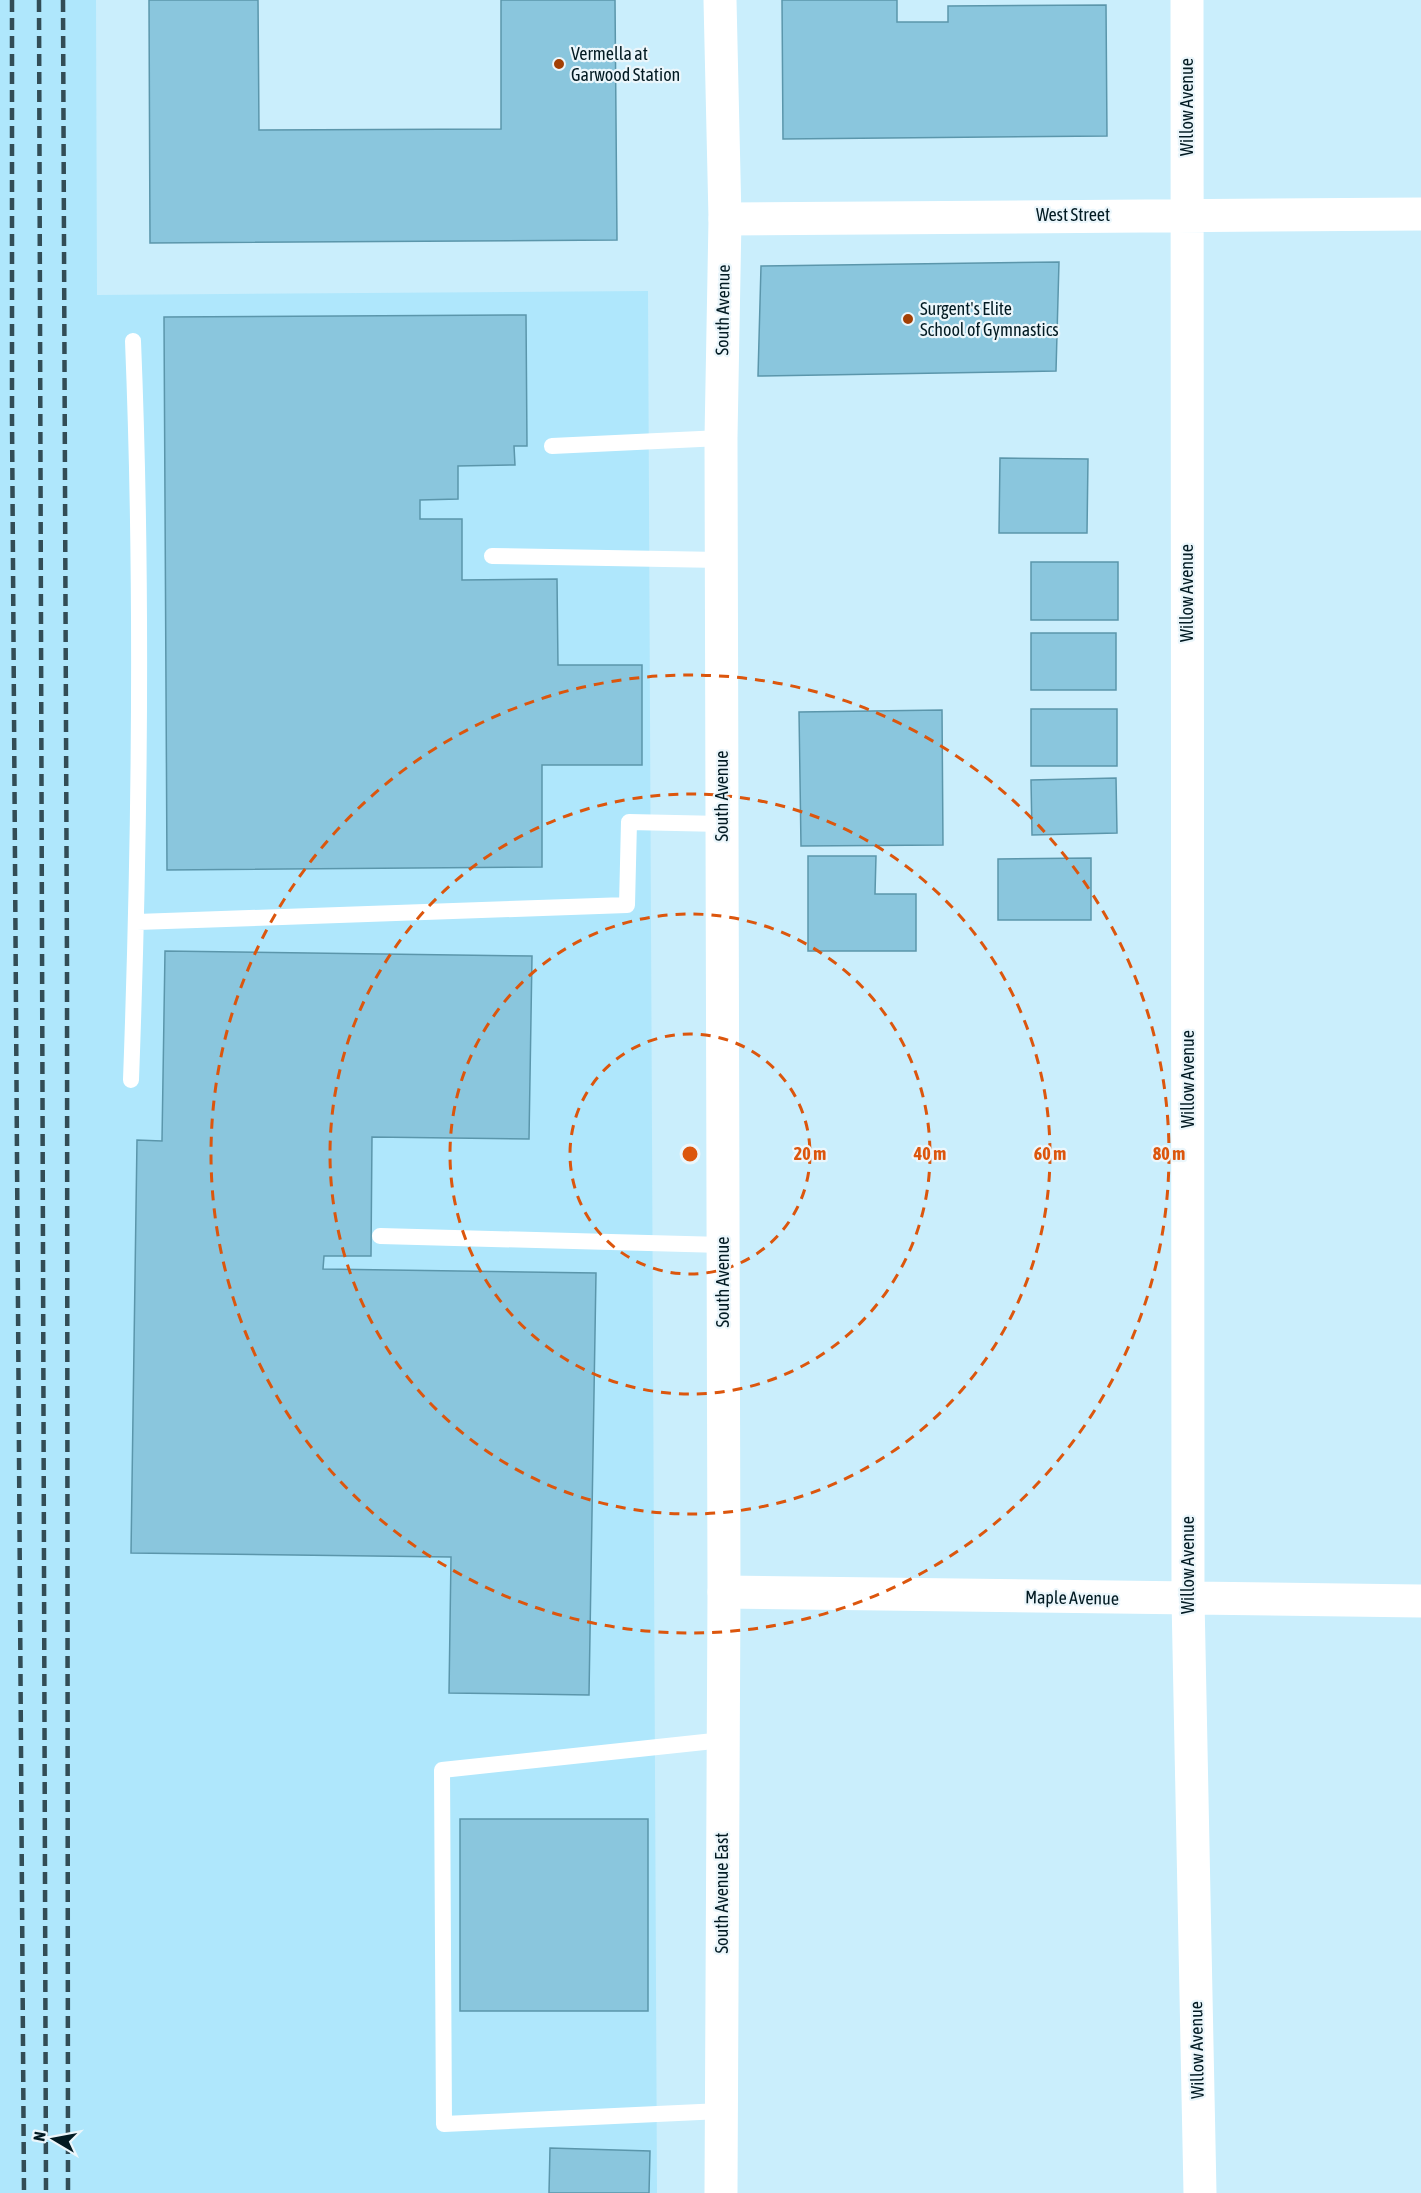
<svg xmlns="http://www.w3.org/2000/svg" width="1421" height="2193" font-family="'Asap Condensed',sans-serif">
<style>
.built{fill:#afe7fc}
.building{fill:#8ac6dd;stroke:#5b96ab;stroke-width:1.5}
.lines{fill:none;stroke-linecap:round;stroke-linejoin:round}
.lane{stroke:#fff;stroke-width:16}
.street{stroke:#fff;stroke-width:33}
.secondary{stroke:#fff;stroke-width:33}
.rail{stroke:#324d56;stroke-width:4.5;stroke-dasharray:12 6;stroke-linecap:butt}
.ring{fill:none;stroke:#dc560d;stroke-width:3;stroke-dasharray:10 8}
.poi-dot{fill:#a34005;stroke:#ebf6fb;stroke-width:2}
.labels{text-anchor:middle;stroke-width:4.5;stroke-linejoin:round;paint-order:stroke}
.poi-label{font-size:18px;fill:#021a22;stroke:#ebf6fb;text-anchor:start}
.street-label{font-size:18px;fill:#021a22;stroke:#ebf6fb}
.centre{fill:#dc560d;stroke:#ebf6fb;stroke-width:3}
.ring-label{font-size:18px;text-anchor:middle;font-weight:bold;fill:#dc560d;stroke:#ebf6fb;stroke-width:4.5;stroke-linejoin:round;paint-order:stroke}
</style>
<rect width="100%" height="100%" fill="#caeefc"/>
<!-- built -->
<path class="built" d="M0,0H96L97,295L648,291L657,2193H0Z"/>
<!-- building -->
<path class="building" d="M149,0H258L259,130L501,129V0H615L617,240L150,243Z
M782,0H897V22H948V6L1106,5L1107,136L783,139Z
M1059,262L1056,371L758,376L761,266Z
M526,315L527,446H514L515,465L458,466V499L420,500V519H462V580L557,579L558,665H642V765H542V867L167,870L164,317Z
M1000,458L1088,459L1087,533H999Z
M1031,562H1118V620H1031Z
M1031,633H1116V690H1031Z
M1031,709H1117V766H1031Z
M942,710L943,845L801,846L799,712Z
M1116,778L1117,833L1032,835L1031,780Z
M808,856H876L875,894H916V951H808Z
M1091,858V920H998V859Z
M165,951L532,956L529,1139L372,1137L371,1256H324L323,1269L596,1273L589,1695L449,1693L451,1557L131,1553L137,1140L162,1141Z
M460,1819H648V2011H460Z
M550,2148L650,2151L649,2193H549Z"/>
<g class="lines">
<!-- lane -->
<path class="lane" d="M552,446L721,438
M492,556L721,560
M137,922L627,905L629,822L722,824
M131,1080C140,833 143,587 133,341
M380,1236L723,1245
M721,2111L444,2124L442,1770L723,1740"/>
<!-- street -->
<path class="street" d="M1187,0L1188,1599L1200,2193
M725,219L1421,214
M724,1592L1421,1601"/>
<!-- secondary -->
<path class="secondary" d="M720,0L725,219L721,438L724,1592L721,2193"/>
<!-- rail -->
<path class="rail" d="M12,0V417L24,2193
M39,0L46,2193
M63,0L67,967L68,2193"/>
</g>
<!-- distance rings -->
<g class="ring">
<circle cx="690" cy="1154" r="120"/>
<circle cx="690" cy="1154" r="240"/>
<circle cx="690" cy="1154" r="360"/>
<circle cx="690" cy="1154" r="479"/>
</g>
<!-- markers -->
<g class="poi-dot">
<circle cx="559" cy="64" r="6"/>
<circle cx="908" cy="319" r="6"/>
</g>
<g class="labels">
<!-- poi labels -->
<g class="poi-label">
<text x="571" y="60">Vermella at<tspan x="571" dy="21">Garwood Station</tspan></text>
<text x="920" y="315">Surgent's Elite<tspan x="920" dy="21">School of Gymnastics</tspan></text>
</g>
<!-- street labels -->
<g class="street-label">
<text transform="translate(1187 107) rotate(-90)" y="6">Willow Avenue</text>
<text x="1073" y="221">West Street</text>
<text transform="translate(723 310) rotate(-89)" y="6">South Avenue</text>
<text transform="translate(1187 593) rotate(-90)" y="6">Willow Avenue</text>
<text transform="translate(722 796) rotate(-90)" y="6">South Avenue</text>
<text transform="translate(1188 1079) rotate(-90)" y="6">Willow Avenue</text>
<text transform="translate(723 1282) rotate(-90)" y="6">South Avenue</text>
<text transform="translate(1188 1565) rotate(-90)" y="6">Willow Avenue</text>
<text transform="translate(1072 1598) rotate(1)" y="6">Maple Avenue</text>
<text transform="translate(722 1893) rotate(-90)" y="6">South Avenue East</text>
<text transform="translate(1197 2050) rotate(-91)" y="6">Willow Avenue</text>
</g>
</g>
<circle cx="690" cy="1154" r="9" class="centre"/>
<g class="ring-label">
<text x="810" y="1160">20 m</text>
<text x="930" y="1160">40 m</text>
<text x="1050" y="1160">60 m</text>
<text x="1169" y="1160">80 m</text>
</g>
<!-- north arrow -->
<g transform="translate(54 2139) rotate(280)" stroke="#ebf6fb" stroke-width="4.5" paint-order="stroke">
<path d="M0-4.5L10 22L0 15L-10 22Z" fill="#021a22"/>
<text y="-9" font-size="16" font-weight="bold" text-anchor="middle" fill="#021a22">N</text>
</g>
</svg>
